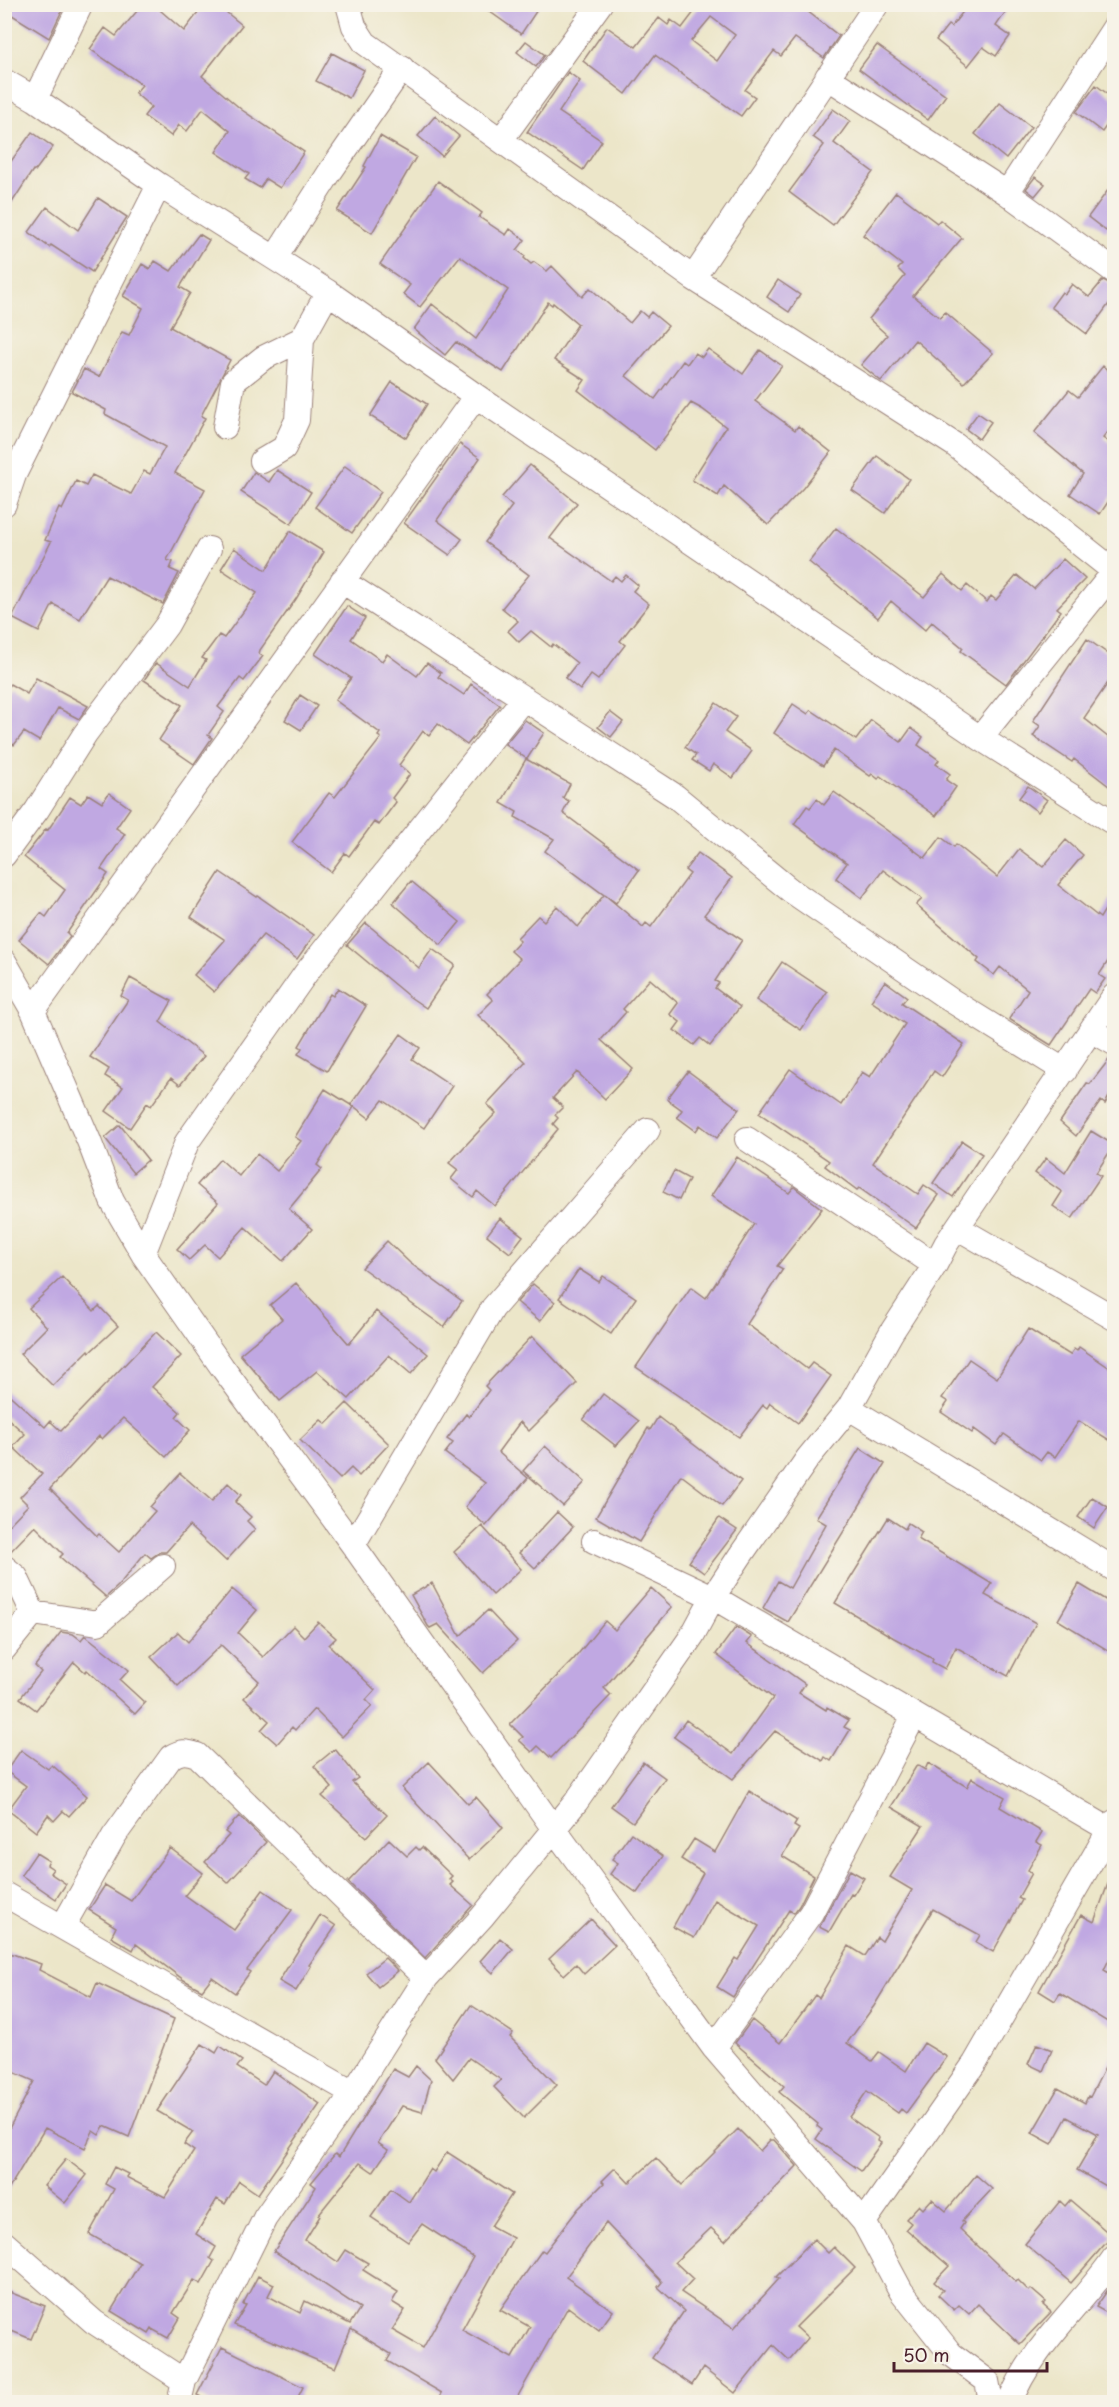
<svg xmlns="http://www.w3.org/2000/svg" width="1119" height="2407" font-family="'Playpen Sans',sans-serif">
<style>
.building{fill:#c0a8e2;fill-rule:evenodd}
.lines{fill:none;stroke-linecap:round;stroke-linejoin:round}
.minor-casing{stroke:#9b827a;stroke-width:26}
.minor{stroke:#fff;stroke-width:24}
</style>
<rect width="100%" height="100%" fill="#f7f3e8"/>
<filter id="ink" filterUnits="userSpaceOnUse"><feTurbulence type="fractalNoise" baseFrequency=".0167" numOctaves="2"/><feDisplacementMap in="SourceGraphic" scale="12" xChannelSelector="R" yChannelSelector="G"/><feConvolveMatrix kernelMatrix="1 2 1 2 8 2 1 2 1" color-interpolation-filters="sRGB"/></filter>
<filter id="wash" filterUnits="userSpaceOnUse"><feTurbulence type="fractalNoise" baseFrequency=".008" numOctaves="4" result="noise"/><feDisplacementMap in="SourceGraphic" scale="24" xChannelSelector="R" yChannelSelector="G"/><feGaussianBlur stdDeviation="1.35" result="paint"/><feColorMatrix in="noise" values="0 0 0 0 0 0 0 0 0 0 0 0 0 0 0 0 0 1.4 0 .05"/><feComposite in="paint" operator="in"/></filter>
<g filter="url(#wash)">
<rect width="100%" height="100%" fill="#ece6c9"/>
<g id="blocks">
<!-- building -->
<path class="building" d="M4,4H65L49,38L4,10Z
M143,4H153L184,31L205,4H216L242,25L202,76L242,110L304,152L280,188L266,179L260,188L245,179L249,174L216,152L230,131L203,109L187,131L179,125L171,136L144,116L151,107L135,93L142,85L90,49L105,28L116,36Z
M479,4H541L521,34Z
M694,4H798L839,36L824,58L795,38L781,56L774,51L745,90L755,97L741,116L655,55L626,94L583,61L607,27L636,47L659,18L668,25L671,20L682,28L698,7ZM711,17L735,35L717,61L691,41Z
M969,4H1011L996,26L1010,36L996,56L983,47L968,66L936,40L948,25L951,27Z
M526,41L545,55L536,67L517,52Z
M877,45L946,95L928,120L859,69Z
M332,53L364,70L349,98L316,81Z
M568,72L580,81L559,112L602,141L583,170L527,132Z
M1096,85L1114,99V115L1102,132L1076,112Z
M1000,103L1031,127L1006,159L975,134Z
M833,109L850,121L834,143L873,172L833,225L789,192L824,145L813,137Z
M435,116L459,136L442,156L418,136Z
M32,132L53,147L35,171L33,170L4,215V171Z
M380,136L416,157L372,233L337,211L366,167L364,166Z
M1035,177L1045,184L1035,196L1026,189Z
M438,181L482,213L479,217L506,235L510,229L525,240L517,250L525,256L524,258L531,264L534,262L547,271L552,266L582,297L590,288L630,323L640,311L647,317L651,312L668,326L626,376L655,399L683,361L687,364L695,353L702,357L708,349L743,374L760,350L782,366L755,401L795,430L798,426L831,452L803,488L768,525L724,486L718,496L692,480L726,427L702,409L691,403L655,450L578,390L585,380L554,360L578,324L553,303L552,305L548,302L503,372L456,342L445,355L414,329L432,304L476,339L508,290L460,256L420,307L403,294L410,285L380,264Z
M1114,182V220L1106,231L1088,217Z
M896,192L937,223L940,220L962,238L913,296L940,318L945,312L993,353L964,383L915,340L881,381L861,365L887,335L869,319L905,276L898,269L902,265L863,235Z
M98,198L127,217L92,272L51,245L49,247L29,232L47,207L78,230Z
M199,234L209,240L180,287L190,293L170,327L230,360L201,416L205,418L175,473L205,489L167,560L173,562L170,569L179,573L163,604L107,576L80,619L53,604L39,632L12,618L51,542L45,540L59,508L62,510L76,481L86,486L92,475L131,494L144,471L150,474L165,447L105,414L106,410L72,392L84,369L99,377L122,332L129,335L143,308L123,296L142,264L150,269L155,261L171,271Z
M778,280L800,295L789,312L767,297Z
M1103,280L1114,285V297L1087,334L1051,307L1062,292L1065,294L1072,284L1089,297Z
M1103,366L1114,376V425L1103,438L1114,446V493L1100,514L1070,494L1083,474L1034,433L1069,390L1078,397Z
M392,382L427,404L406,438L370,416Z
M978,413L991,422L979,439L966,429Z
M460,444L480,458L437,520L462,539L450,555L404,523Z
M877,456L909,479L885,513L852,490Z
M530,465L577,503L550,538L611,581L615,576L621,581L626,575L638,585L633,591L649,604L620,641L625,645L598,680L591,675L580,690L565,678L577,663L553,644L551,647L531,631L519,642L508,631L518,621L502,608L529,575L485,542L512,506L502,497Z
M345,466L381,492L352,533L315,507Z
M277,470L311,492L291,524L241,492L254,472L269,482Z
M836,528L924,597L943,574L962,591L967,585L987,602L991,596L996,600L1017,575L1034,589L1063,559L1085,579L1057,608L1061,611L1006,684L961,651L963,648L932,622L925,630L891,601L878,618L809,562Z
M290,531L324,552L296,599L260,650L259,654L263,656L244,681L240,678L218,707L224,712L208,735L212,738L194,764L159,740L182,705L144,680L156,663L190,686L206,660L202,658L219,635L224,638L257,593L221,569L234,548L266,570Z
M347,606L365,618L351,639L382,661L387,654L417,676L427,663L441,673L438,677L464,695L471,684L500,705L467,745L438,724L429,736L423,731L399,765L410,774L392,798L396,802L379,825L374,822L349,856L345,853L331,872L292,842L329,793L335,797L381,738L378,736L380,733L335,700L351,678L315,654Z
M1087,639L1114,658V674L1084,718L1114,742V790L1074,759L1072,762L1033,736L1040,726L1033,721Z
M36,678L88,706L79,719L58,708L39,741L24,732L14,745L4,738V694L10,684L27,694Z
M300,695L317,706L301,730L285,720Z
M716,703L736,717L725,732L752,751L733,778L713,764L709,771L692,760L696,755L685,747Z
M793,704L808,714L811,710L856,740L871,720L901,742L911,728L923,737L918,745L939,760L936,764L950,774L946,780L956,787L936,816L880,776L878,779L872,774L870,776L834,750L823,766L774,733Z
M610,712L623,722L611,737L598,727Z
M525,720L544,733L527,759L505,744Z
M526,759L570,784L563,798L569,801L563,813L639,870L616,903L605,895L643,927L646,923L651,927L690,874L685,870L698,853L732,878L704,915L742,940L715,981L719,983L715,988L740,1007L710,1046L700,1038L694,1045L674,1030L680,1022L670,1014L678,1003L650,979L623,1009L626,1012L601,1040L633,1069L605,1099L577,1072L553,1098L563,1107L555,1115L558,1118L553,1124L558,1129L495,1206L477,1191L473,1197L451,1179L458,1170L449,1163L496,1113L487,1104L526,1062L478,1015L493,1000L487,994L520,959L511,951L520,941L517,938L538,916L544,921L557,906L578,927L604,895L545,851L554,839L515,817L517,812L501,803Z
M1028,786L1047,800L1038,812L1019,798Z
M834,792L925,858L941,837L954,847L956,844L997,877L1019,849L1043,867L1066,840L1083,855L1058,885L1100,918L1114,895V952L1099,975L1105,979L1095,993L1089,989L1051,1045L1009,1019L1028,990L1000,967L994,975L977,962L979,959L916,905L922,899L883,870L862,898L836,878L847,863L794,824L807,806L810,808L817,799L824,805Z
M109,793L130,808L116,828L125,834L101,869L108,874L67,933L70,936L49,964L19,940L41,913L46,917L65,890L24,857L46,829L48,830L70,797L81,804L88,794L102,803Z
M220,872L257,897L258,896L314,935L297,959L263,935L214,992L194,975L225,940L191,917Z
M411,881L460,922L441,945L393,903Z
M366,923L419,968L432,949L455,965L426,1008L407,995L347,945Z
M782,962L827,992L801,1030L756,1000Z
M130,978L172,1001L160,1022L204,1056L180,1085L171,1078L151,1106L147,1103L130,1128L106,1111L123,1087L105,1076L109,1069L90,1057L128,1000L121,996Z
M885,981L907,997L902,1003L964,1044L942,1077L934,1071L873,1163L918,1194L924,1185L939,1195L916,1228L859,1188L857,1190L825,1166L829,1161L759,1113L790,1069L841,1105L862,1072L870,1077L905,1024L871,1001Z
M338,988L366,1006L327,1071L298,1054L302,1048L299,1046L330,994L333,996Z
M401,1034L420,1048L412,1059L452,1086L424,1128L383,1100L369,1118L351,1104Z
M1111,1057H1114V1087L1105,1104L1101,1101L1076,1136L1060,1122L1087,1083L1090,1084Z
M688,1071L739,1109L717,1138L700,1125L696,1131L677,1117L682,1110L667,1099Z
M325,1089L354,1107L317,1165L322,1169L289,1209L312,1229L283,1261L245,1227L218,1257L205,1245L189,1260L177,1249L218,1203L197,1185L220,1159L239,1176L257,1154L277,1171L301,1141L295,1137Z
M120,1125L148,1160L133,1173L105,1138Z
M1091,1131L1114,1145L1096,1173L1101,1176L1072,1219L1053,1206L1062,1192L1035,1173L1046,1158L1065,1173Z
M962,1141L982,1154L953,1197L933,1183Z
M737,1157L789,1193L794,1187L822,1209L777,1266L783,1269L747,1324L807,1369L812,1363L831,1376L798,1423L770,1403L767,1408L763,1405L739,1437L636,1367L691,1287L706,1298L754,1224L711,1196Z
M674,1171L689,1179L679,1200L663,1192Z
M500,1218L523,1236L510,1253L487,1235Z
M387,1241L410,1263L462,1301L444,1327L362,1268Z
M579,1269L599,1282L603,1276L636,1298L611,1334L559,1298Z
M62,1277L94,1311L99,1306L118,1326L90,1352L89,1350L53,1386L20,1354L47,1327L29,1308Z
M296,1283L349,1344L376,1311L428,1354L411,1374L389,1355L349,1399L317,1371L280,1401L240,1354L282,1319L270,1305Z
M533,1284L555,1302L540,1321L517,1302Z
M1028,1329L1070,1355L1074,1349L1077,1351L1079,1347L1114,1371V1443L1079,1421L1055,1457L1047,1452L1041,1460L1004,1434L996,1445L974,1429L972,1433L941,1412L948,1402L942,1398L969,1359L997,1378Z
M156,1332L181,1356L152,1387L180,1412L176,1417L190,1430L166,1457L123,1418L102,1439L99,1436L50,1489L97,1536L99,1534L119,1552L155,1511L150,1507L180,1473L212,1501L228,1483L241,1495L235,1502L251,1517L247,1521L255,1529L226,1561L189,1526L166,1552H160L151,1558L145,1553L118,1586L106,1597L60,1557L63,1554L35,1526L8,1554L4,1553V1530L28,1505L20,1497L42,1474L13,1447L25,1434L4,1415V1390L45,1427L50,1421L61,1431Z
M532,1336L577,1383L529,1431L520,1422L498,1452L528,1478L486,1526L465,1507L485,1483L445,1453L453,1443L447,1439L466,1414L469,1417L489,1390L485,1386Z
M603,1394L639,1421L616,1446L583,1420Z
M347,1403L389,1444L359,1476L351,1468L340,1479L300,1440L321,1420L326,1424Z
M658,1417L741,1481L722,1506L681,1475L639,1542L596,1517L648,1428L650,1430Z
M545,1446L585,1482L563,1506L523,1471Z
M860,1448L885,1464L788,1622L763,1608L778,1581L790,1588L826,1524L816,1518Z
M1092,1497L1108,1507L1094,1528L1078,1517Z
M557,1512L573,1527L535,1568L519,1553Z
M719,1518L737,1530L704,1573L689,1562Z
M888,1518L905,1529L908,1523L922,1532L918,1539L992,1584L985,1595L1036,1623L1008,1676L956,1647L945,1669L932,1662L933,1659L894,1638L835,1603Z
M482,1526L521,1569L493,1595L454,1552Z
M432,1583L460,1636L488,1610L517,1641L483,1673L438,1624L430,1628L428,1626L411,1595Z
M1079,1584L1114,1605V1654L1058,1620Z
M651,1588L672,1607L604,1688L611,1695L551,1758L538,1746L532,1752L519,1740L523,1737L510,1724L574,1659L605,1621L615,1630Z
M232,1589L257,1610L238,1633L263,1657L293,1626L304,1637L318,1622L336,1638L329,1645L375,1690L366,1700L372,1706L342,1737L314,1709L295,1730L292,1727L277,1744L261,1730L269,1721L244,1698L259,1681L221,1645L178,1686L151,1657L178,1632L188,1642Z
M736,1627L752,1637L747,1643L805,1684L799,1693L826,1710L827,1707L849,1720L844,1727L850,1730L831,1761L825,1757L823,1761L775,1731L733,1779L674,1737L686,1720L733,1754L773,1698L716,1654Z
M61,1632L73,1634L81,1640L85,1635L129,1670L120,1680L145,1703L135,1714L87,1670L85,1672L74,1662L36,1710L20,1698L41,1672L35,1666Z
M335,1749L358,1778L352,1782L387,1815L366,1837L322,1796L332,1788L314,1766Z
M21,1750L48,1769L52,1765L87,1796L69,1816L63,1811L54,1821L48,1815L36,1832L8,1810L26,1786L6,1771Z
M429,1762L468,1804L476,1797L503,1828L469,1860L402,1788Z
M643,1762L665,1778L633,1822L611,1806Z
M928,1763L967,1787L972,1778L1005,1797L1000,1807L1042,1832L1036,1842L1042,1845L1028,1870L1032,1873L1018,1898L1022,1900L993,1952L976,1942L980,1935L933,1909L874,2006L847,2043L872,2061L879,2052L906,2071L924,2043L947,2057L906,2113L901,2109L898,2113L867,2091L849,2117L879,2138L878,2141L881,2143L861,2171L816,2139L822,2130L817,2126L818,2124L779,2092L784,2086L735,2043L752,2020L780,2043L815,1995L819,1998L849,1946L865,1956L877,1937L882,1941L912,1890L890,1877L923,1826L891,1807L917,1765L925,1770Z
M749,1791L797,1821L794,1826L799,1829L782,1856L814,1876L799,1906L794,1913L789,1910L733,1997L717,1987L735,1958L738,1960L759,1926L715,1900L694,1938L673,1927L703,1873L681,1859L694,1839L715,1852Z
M239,1816L266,1842L228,1883L205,1862L229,1835L225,1832Z
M631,1833L663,1856L637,1893L610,1874L618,1863L612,1859Z
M389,1839L407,1856L416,1847L419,1850L422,1847L452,1876L449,1879L453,1882L450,1885L473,1905L425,1958L348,1882Z
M170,1848L203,1873L185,1895L234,1930L263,1890L292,1910L247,1970L250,1972L235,1993L212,1977L202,1990L184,1980L136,1944L133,1950L111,1937L116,1927L89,1910L105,1885L131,1901Z
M36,1853L49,1861L47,1865L53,1869L50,1873L66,1884L56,1899L21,1875Z
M850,1870L864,1878L853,1895L851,1894L829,1932L819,1927Z
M1113,1870H1114V1949L1104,1970L1114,1976V2026L1060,1993L1055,2001L1039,1991L1081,1915L1094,1922Z
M320,1915L336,1926L309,1965L311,1966L296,1991L279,1981Z
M591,1919L615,1945L584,1974L576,1964L564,1975L549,1959Z
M500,1938L513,1949L493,1973L480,1961Z
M4,1951L41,1964L39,1970L91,1997L97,1983L174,2019L129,2137L104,2126L99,2135L93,2131L85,2148L45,2128L4,2197V2138L34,2081L4,2068Z
M385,1958L398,1971L378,1987L366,1973Z
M471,2005L513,2033L510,2037L557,2085L524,2118L494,2087L501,2080L469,2058L453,2079L435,2058Z
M202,2044L216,2053L220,2046L242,2061L237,2067L264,2085L273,2071L320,2104L258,2194L239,2181L225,2204L217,2199L196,2234L216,2247L210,2258L214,2261L201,2284L194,2280L173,2313L180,2318L168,2338L152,2329L149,2334L111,2311L140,2263L89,2234L114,2189L105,2184L114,2167L128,2174L126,2177L165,2197L194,2151L184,2144L193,2132L157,2111Z
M1037,2044L1052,2050L1043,2071L1028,2064Z
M1114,2050V2191L1077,2170L1098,2134L1067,2117L1052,2144L1032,2133L1058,2088L1085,2103L1088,2096L1090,2097Z
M416,2066L431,2080L422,2112L402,2106L378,2143L388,2150L373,2172L360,2163L318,2215L320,2216L305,2240L338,2262L346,2250L368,2263L363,2270L398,2292L392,2302L405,2310L392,2330L423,2348L473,2257L422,2224L408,2242L371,2217L391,2189L409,2202L430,2169L434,2172L447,2152L512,2194L491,2226L513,2238L462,2330L512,2358L530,2327L500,2310L542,2250L545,2252L578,2209L604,2183L602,2181L615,2168L629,2183L656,2158L682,2185L738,2129L760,2151L770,2140H774L797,2166L725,2241L711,2228L675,2262L693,2279L681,2292L734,2328L779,2279L776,2277L814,2239L828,2253L834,2247L855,2268L796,2327L808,2338L789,2360L773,2345L735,2393L703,2368L692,2385L652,2358L684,2311L658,2287L662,2282L606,2223L566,2277L613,2311L599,2330L568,2307L514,2403H437L442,2393L387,2361L391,2354L351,2329L335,2368L234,2325L246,2305L243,2304L258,2276L274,2284L268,2296L300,2313L305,2301L350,2324L360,2308L274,2251L316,2187L311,2183L335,2154L339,2157L393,2069L408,2077Z
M66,2159L87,2175L65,2203L44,2186Z
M976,2175L992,2189L962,2221L964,2223L960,2229L1016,2282L1018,2280L1029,2291L1031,2289L1046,2302L1043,2305L1051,2312L1020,2344L978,2304L969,2314L959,2305L954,2310L938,2295L943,2290L934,2282L949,2266L906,2229L911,2223L906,2219L919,2205L923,2209L932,2199L946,2211Z
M1070,2200L1112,2236L1071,2283L1025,2244L1060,2201L1065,2206Z
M1114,2281V2317L1096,2307Z
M4,2290L45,2306L31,2339L4,2328Z
M222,2347L303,2387L295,2403H212L197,2395Z"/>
</g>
</g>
<g filter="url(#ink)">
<use href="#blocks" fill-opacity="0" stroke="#9b827a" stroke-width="1.5"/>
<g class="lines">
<!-- minor casing -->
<g class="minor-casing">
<path id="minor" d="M348,4L354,26L365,43L693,278L955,445L1114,571
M827,77L1007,193L1114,271
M4,81L35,99L159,185L328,292L476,396L980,738L1114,823
M35,99L81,4
M501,140L600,4
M1007,193L1114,28
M275,258L330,172L402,68
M693,278L877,4
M225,427L233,382L263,358L302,339L328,292
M262,461L284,448L297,420L302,339
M4,504L14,475L159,185
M342,581L675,796L790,890L949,999L1065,1071
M980,738L1114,572
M4,855L37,810L85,734L167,625L209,549
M4,961L33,1011L89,1141L112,1201L143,1254L222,1367L353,1545L554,1829L714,2048L864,2222L901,2291L951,2354L987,2381L991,2402
M33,1011L476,396
M1091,1030L1114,1043
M747,1139L935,1265
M958,1228L1114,1318
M143,1254L187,1142L306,973L524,698
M849,1408L1114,1569
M594,1541L713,1597L1110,1830
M353,1545L493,1308L648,1130
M4,1567L16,1577L33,1613L4,1649
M33,1613L98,1623L163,1566
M4,1894L353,2093
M63,1926L114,1836L171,1757C181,1751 186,1751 197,1755L426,1978
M714,2048L811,1913L914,1716
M864,2222L975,2063L1114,1822
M4,2243L94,2322L184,2381
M179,2402L184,2381L265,2218L353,2093L426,1978L482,1917L576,1802L616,1745L692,1636L713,1597L740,1556L808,1458L849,1408L891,1333L935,1265L946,1244L1114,996
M1010,2402C1031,2347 1081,2306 1114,2258"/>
</g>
<!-- minor -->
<use href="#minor" class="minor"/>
</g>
</g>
<!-- margin -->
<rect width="1119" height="2407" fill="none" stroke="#f7f3e8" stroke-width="24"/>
<!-- scale -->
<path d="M894 2362v9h153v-9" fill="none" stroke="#4a1f2b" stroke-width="3"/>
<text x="903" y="2362" font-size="18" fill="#4a1f2b" stroke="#f7f3e8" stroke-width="4.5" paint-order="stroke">50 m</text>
</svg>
